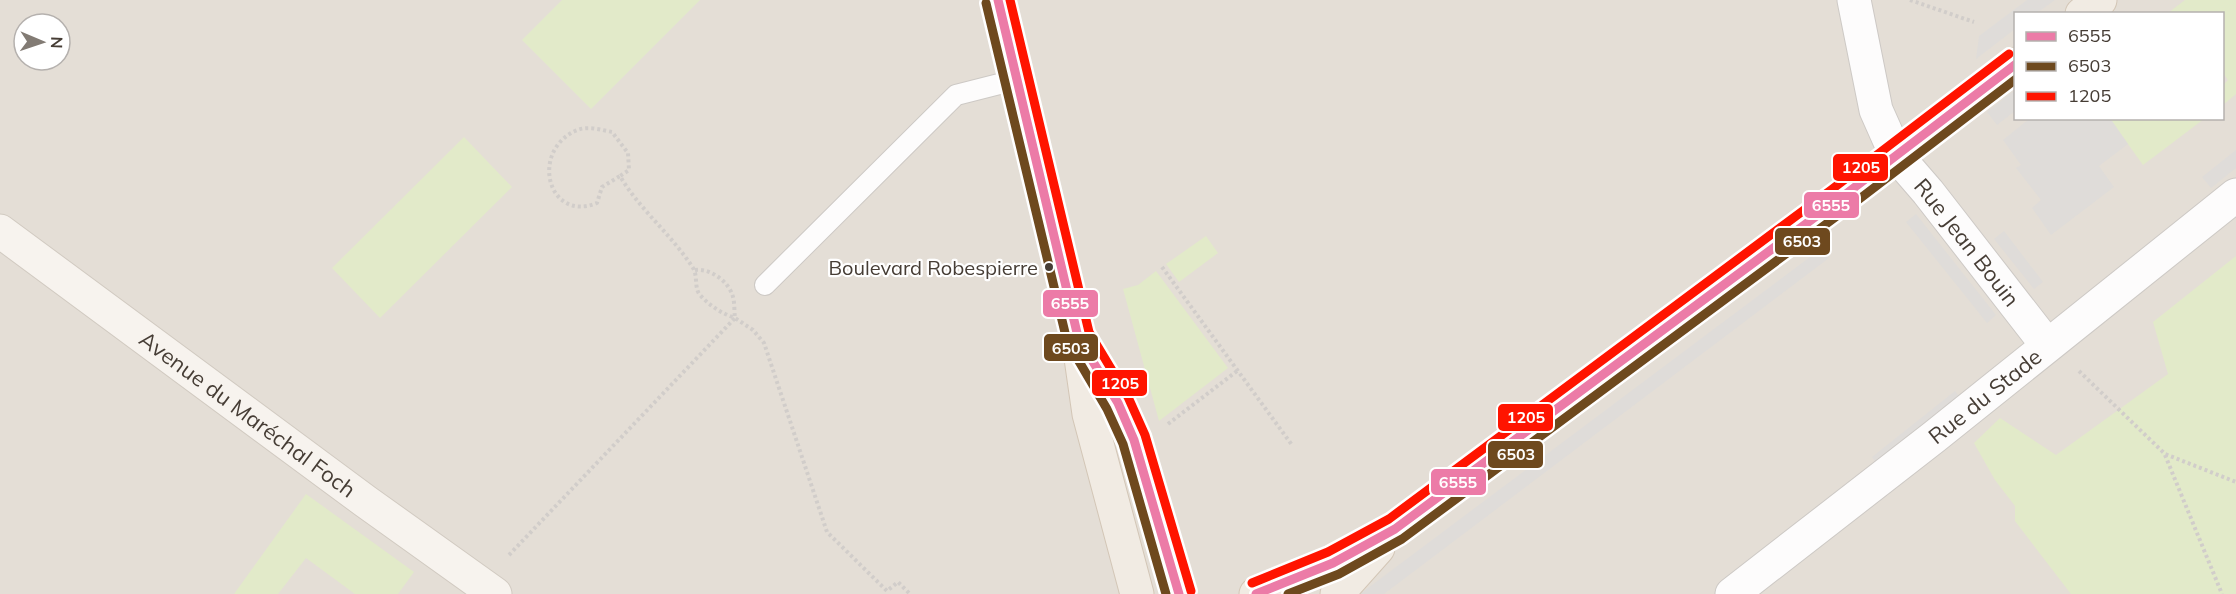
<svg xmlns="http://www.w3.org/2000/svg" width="2236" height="594" font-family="Mulish,sans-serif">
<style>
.residential{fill:#e4ded6;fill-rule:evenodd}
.green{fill:#e2eac9}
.parking{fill:#dfdcd9}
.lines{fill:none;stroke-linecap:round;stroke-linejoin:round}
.lane-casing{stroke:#cdc9c5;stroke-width:22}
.street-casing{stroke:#cdc9c5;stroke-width:35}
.secondary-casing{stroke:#d1cac1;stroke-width:35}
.primary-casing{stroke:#d3c6b6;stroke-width:35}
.path{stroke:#d1cdca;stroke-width:4;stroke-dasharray:3 3;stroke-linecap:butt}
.lane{stroke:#fdfcfc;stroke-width:20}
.street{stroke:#fdfcfc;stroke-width:33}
.secondary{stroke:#f7f3ee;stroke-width:33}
.primary{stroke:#f1ebe3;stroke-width:33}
.bus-1-casing{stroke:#fff;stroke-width:14}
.bus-2-casing{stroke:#fff;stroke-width:14}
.bus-3-casing{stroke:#fff;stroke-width:14}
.bus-1{stroke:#ec7ba7;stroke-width:9}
.bus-2{stroke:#6e491e;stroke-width:9}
.bus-3{stroke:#ff1400;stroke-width:9}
.bus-dot{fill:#463d35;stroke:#fff;stroke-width:2}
.labels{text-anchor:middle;stroke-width:4.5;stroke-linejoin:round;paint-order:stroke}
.bus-label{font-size:20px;fill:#463d35;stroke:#fff;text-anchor:end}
.street-label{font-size:22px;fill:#463d35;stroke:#fff}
.line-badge{stroke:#fff;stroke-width:2}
.badge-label{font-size:16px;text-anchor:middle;font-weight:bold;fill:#fff}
</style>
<rect width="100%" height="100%" fill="#f0ede9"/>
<!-- residential -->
<path class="residential" d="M0,0H2236V594H0ZM2016,14H2222V118H2016ZM24,24H60V60H24Z"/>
<!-- green -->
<path class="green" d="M562,0H700L591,109L522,40Z
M2185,0H2236V94L2223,105V85L2228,80L2223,73L2222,14L2168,13Z
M2110,119H2204L2143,165Z
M464,137L512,187L380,318L332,268Z
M1206,236L1218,253L1179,282L1166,264Z
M2236,256V594H2071L2015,521V506L1995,480L1974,443L2000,418L2056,455L2168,374L2153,322Z
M1156,271L1228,368L1159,421L1123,289L1138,285Z
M306,494L414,572L398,594H355L306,558L278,594H234Z"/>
<!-- parking -->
<path class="parking" d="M2027,0H2055L2037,13L2016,14L2015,29L1976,59L1979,36Z
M2015,90V111L1997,125L1987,112Z
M2110,118L2128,144L2099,166L2114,187L2051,235L2032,208L2041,200L2016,168L2021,165L2003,140L2029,119Z
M2236,150V168L2211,188L2202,177Z
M1916,214L1996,315L1987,323L1906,222Z
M2004,231L2043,282L2034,289L1994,239Z
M1822,248L1829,258L1384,594H1360Z
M1955,391L1964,402L1880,468L1872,457Z"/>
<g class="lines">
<!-- lane casing -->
<g class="lane-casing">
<path id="lane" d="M765,285L956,95L1015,80"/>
</g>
<!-- street casing -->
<g class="street-casing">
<g id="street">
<path id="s1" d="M1854,0L1876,110L1896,155L1928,192L2047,345"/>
<path id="s2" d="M1732,594L1934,437L2236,195"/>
</g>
</g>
<!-- secondary casing -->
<g class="secondary-casing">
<g id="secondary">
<path id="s3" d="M0,231L365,501L495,594"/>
</g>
</g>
<!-- primary casing -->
<g class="primary-casing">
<path id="primary" d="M998,0L1078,337L1089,414L1137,594
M2082,14L2100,0
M1086,351L1118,403L1134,440L1179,594
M1256,594L1333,563L1395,529L1838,200L2016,64
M1337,594L1378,548"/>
</g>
<!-- path -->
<path class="path" d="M1910,0L1974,22
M1162,267L1292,445
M695,270C709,268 727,280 732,294C735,301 734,311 735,318L753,330L764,343L827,532L887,591L898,582L910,594
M2079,371L2165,454L2236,482
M1168,424L1237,371
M2165,455L2222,594
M509,555L735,318C721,313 710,306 700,295C694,288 698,276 693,268C672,235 639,209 620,176L629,170L628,153L612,132C601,130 587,125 575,131C530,152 548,223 597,203L602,187L620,176"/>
<!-- lane -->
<use href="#lane" class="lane"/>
<!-- street -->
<use href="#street" class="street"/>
<!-- secondary -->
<use href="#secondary" class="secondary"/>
<!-- primary -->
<use href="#primary" class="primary"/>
<!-- bus-1 casing -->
<g class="bus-1-casing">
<path id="bus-1" d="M998,0L1078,337L1118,403L1134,440L1179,594
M1256,594L1333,563L1395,529L1838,200L2016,64"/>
</g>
<!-- bus-2 casing -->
<g class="bus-2-casing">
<path id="bus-2" d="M986,3L1067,341L1107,409L1123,444L1166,594
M1288,594L1339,574L1402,539L1845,210L2016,79"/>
</g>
<!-- bus-3 casing -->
<g class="bus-3-casing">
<path id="bus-3" d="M1010,0L1089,332L1128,397L1145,435L1191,591
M1252,583L1328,552L1389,519L1831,190L2009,54"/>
</g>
<!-- bus-1 -->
<use href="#bus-1" class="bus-1"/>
<!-- bus-2 -->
<use href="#bus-2" class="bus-2"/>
<!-- bus-3 -->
<use href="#bus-3" class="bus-3"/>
</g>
<!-- markers -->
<circle class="bus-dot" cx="1049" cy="267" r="5"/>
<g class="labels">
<!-- bus labels -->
<g class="bus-label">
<text x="1038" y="275">Boulevard Robespierre</text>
</g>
<!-- street labels -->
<g class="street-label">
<text dy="8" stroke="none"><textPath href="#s1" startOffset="274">Rue Jean Bouin</textPath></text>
<text dy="8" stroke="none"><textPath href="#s2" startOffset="321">Rue du Stade</textPath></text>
<text dy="8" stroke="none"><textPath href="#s3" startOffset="308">Avenue du Maréchal Foch</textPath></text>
</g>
</g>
<g class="line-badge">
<rect x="1832" y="153" width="57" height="29" rx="6" fill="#ff1400"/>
<rect x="1803" y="191" width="57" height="28" rx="6" fill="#ec7ba7"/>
<rect x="1774" y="227" width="57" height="29" rx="6" fill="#6e491e"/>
<rect x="1042" y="289" width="57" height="29" rx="6" fill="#ec7ba7"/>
<rect x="1043" y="333" width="56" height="29" rx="6" fill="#6e491e"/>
<rect x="1091" y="369" width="57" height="28" rx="6" fill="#ff1400"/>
<rect x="1497" y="403" width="57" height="29" rx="6" fill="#ff1400"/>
<rect x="1487" y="440" width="57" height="29" rx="6" fill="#6e491e"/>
<rect x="1430" y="468" width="57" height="28" rx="6" fill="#ec7ba7"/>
</g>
<g class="badge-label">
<text x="1861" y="173">1205</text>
<text x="1831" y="211">6555</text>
<text x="1802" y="247">6503</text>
<text x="1070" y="309">6555</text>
<text x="1071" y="354">6503</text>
<text x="1120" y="389">1205</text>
<text x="1526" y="423">1205</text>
<text x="1516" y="460">6503</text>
<text x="1458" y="488">6555</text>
</g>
<!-- legend -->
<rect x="2014" y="12" width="210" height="108" fill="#ffffff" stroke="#b5b1ae" stroke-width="1.5"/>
<rect x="2026" y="32" width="30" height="9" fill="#ec7ba7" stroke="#b5b1ae" stroke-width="1.5"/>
<text x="2068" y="42" font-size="18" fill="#463d35">6555</text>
<rect x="2026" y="62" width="30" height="9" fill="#6e491e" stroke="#b5b1ae" stroke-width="1.5"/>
<text x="2068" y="72" font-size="18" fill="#463d35">6503</text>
<rect x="2026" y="92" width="30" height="9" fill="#ff1400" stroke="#b5b1ae" stroke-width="1.5"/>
<text x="2068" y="102" font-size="18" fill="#463d35">1205</text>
<!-- north arrow -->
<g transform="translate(42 42) rotate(92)"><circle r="28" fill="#ffffff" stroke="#b5b1ae" stroke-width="1.5"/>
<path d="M0-4.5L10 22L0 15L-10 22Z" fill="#827b74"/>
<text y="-9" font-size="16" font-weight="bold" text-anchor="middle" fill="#463d35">N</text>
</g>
</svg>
